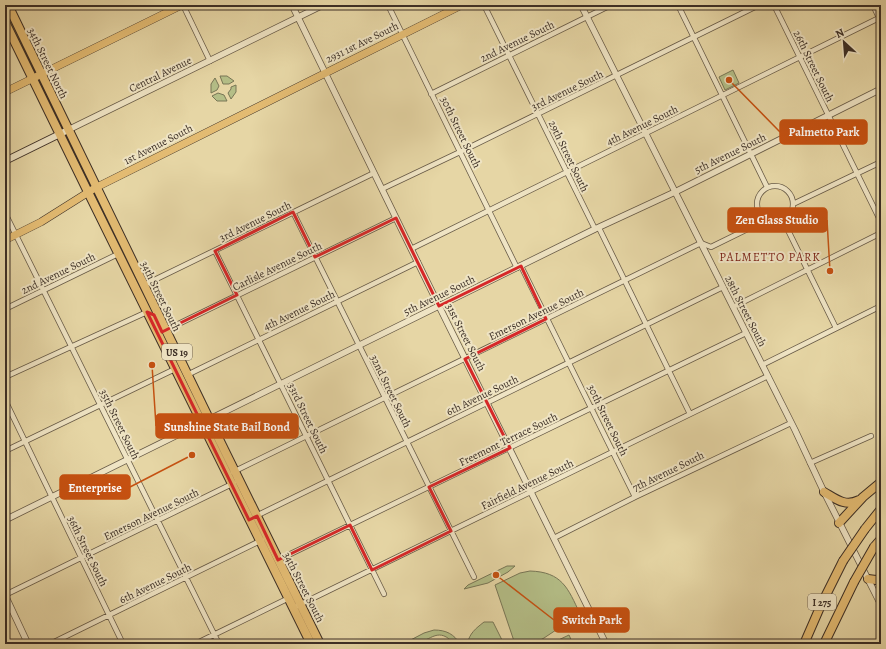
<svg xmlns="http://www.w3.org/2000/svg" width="886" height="649" font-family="Alegreya,serif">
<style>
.green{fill:#b4be87;stroke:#787656}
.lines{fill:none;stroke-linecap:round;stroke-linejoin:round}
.minor-casing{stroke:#665946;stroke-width:6}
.tertiary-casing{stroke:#665946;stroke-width:7}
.secondary-casing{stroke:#3c2f26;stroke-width:8}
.primary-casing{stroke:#3c2f26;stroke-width:8}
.trunk-casing{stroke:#3c2f26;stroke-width:10}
.motorway-casing{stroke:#3c2f26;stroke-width:10}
.minor{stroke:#efe4c4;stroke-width:4.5}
.tertiary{stroke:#efe4c4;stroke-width:5.5}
.secondary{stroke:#efe4c4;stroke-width:6}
.primary{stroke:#e3bb72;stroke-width:7}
.trunk{stroke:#e3bb72;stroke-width:8}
.motorway{stroke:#e3bb72;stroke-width:8}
.motorway-bridge-casing{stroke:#3c2f26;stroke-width:10;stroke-linecap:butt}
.motorway-bridge{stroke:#e3bb72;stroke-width:8}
.marked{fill:none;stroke:#d62828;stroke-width:3;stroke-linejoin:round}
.labels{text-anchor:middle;stroke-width:4;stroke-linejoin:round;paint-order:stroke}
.shield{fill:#efe4c4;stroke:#726555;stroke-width:1}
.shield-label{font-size:10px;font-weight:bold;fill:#3c2f26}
.street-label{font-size:11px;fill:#3c2f26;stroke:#efe4c4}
.neighbourhood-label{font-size:12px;letter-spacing:1px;fill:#7a1f14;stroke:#efe4c4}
.leader{fill:none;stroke:#c65111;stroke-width:1.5}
.callout-dot{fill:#c65111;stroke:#efe4c4;stroke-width:1.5}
.callout{fill:#c65111;stroke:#c65111;stroke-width:1.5}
.callout-label{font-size:12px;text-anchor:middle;font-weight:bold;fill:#fff}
</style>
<rect width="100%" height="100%" fill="#e6d6a5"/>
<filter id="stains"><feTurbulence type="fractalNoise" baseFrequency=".005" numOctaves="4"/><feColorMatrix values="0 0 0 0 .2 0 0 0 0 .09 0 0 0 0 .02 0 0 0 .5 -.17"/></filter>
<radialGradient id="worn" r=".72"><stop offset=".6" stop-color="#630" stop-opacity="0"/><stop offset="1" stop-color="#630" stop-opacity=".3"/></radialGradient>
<!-- green -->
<path class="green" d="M733,70L739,83L725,90L719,77Z
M220,76H227L234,81L229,84H223Z
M215,78L219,86L217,90L211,93V84Z
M236,85V92L231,99L228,93L231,89V87Z
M218,93L224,95L227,101H217L212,96Z
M507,566H515L508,572L488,583L464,589L468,585Z
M530,571C562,572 568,588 580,614L544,638L533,644H515L495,585L520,573Z
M484,622H493L504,644H467C470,633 475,629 484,622Z
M434,630C446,630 454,634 460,644H454C439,626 431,640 416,644C412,645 407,644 403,644L424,633Z
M569,635L573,644H550Z"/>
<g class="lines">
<!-- minor casing -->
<g class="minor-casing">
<path id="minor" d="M183,5L210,61
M388,5L517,268
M484,5L595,229
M678,5L767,187
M774,5L881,222
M873,5L881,22
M431,94L611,5
M757 204a18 18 0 1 1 36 0a18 18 0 1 1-36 0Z
M382,189L460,152L759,5
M793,204L881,162
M293,212L474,577
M5,213L219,644
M783,220L836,328
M599,228L690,414
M411,249L881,17
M215,251L384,594
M521,266L635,497
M144,285L374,173
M733,307L881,233
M5,309L118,254
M166,330L396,218
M762,365L881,306
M187,375L418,262
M5,377L147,312
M5,400L123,644
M5,451L175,369
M810,463L871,436
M233,472L701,243L711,247L766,220
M256,516L723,287
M554,538L635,497L791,423
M278,560L746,333
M5,595L234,483
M293,608L768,376
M50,644L262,540
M195,644L289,598
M718,644L723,642"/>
</g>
<!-- tertiary casing -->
<g class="tertiary-casing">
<path id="tertiary" d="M292,5L439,306L606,644
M581,5L795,430L824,492L881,605
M68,130L323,5
M5,520L595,229L675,192L881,89
M5,595L28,644"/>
</g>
<!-- secondary casing -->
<g class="secondary-casing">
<path id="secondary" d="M5,161L68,130"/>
</g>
<!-- primary casing -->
<g class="primary-casing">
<path id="primary" d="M5,92L182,5
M5,240L41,222L95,188L462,5"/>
</g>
<!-- trunk casing -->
<g class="trunk-casing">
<path id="trunk" d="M8,5L214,429L320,644
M5,22L88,192L311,644"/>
</g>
<!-- motorway casing -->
<g class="motorway-casing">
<path id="motorway" d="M824,492C836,499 845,507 859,500
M839,523L863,497L881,482
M865,529L881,509
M874,547L881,539
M868,579L876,580L881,579
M804,644L821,605L843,561
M824,644L854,582"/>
</g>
<!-- minor -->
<use href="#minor" class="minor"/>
<!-- tertiary -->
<use href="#tertiary" class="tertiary"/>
<!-- secondary -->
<use href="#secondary" class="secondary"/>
<!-- primary -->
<use href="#primary" class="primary"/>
<!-- trunk -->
<use href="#trunk" class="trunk"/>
<!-- motorway -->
<use href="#motorway" class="motorway"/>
<!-- motorway-bridge casing -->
<g class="motorway-bridge-casing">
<path id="motorway-bridge" d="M843,561L865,529
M854,582L874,547"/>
</g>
<!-- motorway-bridge -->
<use href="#motorway-bridge" class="motorway-bridge"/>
</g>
<!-- marked area -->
<path class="marked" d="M293,212L315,257L396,218L439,306L521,266L546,319L465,359L510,448L429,487L451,531L372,570L350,525L278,560L257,516L249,520L147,312L154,315L162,332L237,295L215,251Z"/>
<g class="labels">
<!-- shield labels -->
<g class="shield">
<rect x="162" y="344" width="30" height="16" rx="3"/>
<rect x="808" y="594" width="28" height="16" rx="3"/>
</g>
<g class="shield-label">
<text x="177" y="356">US 19</text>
<text x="822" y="606">I 275</text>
</g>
<!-- street labels -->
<g class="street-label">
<text transform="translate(517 41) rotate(-26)" y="4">2nd Avenue South</text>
<text transform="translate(362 42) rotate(-26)" y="4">2931 1st Ave South</text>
<text transform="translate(48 63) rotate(64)" y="4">34th Street North</text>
<text transform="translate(814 66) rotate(64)" y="4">26th Street South</text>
<text transform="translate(160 74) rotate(-26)" y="4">Central Avenue</text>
<text transform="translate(567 90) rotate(-26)" y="4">3rd Avenue South</text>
<text transform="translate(642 125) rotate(-26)" y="4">4th Avenue South</text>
<text transform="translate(461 132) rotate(64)" y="4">30th Street South</text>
<text transform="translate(158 144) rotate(-27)" y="4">1st Avenue South</text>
<text transform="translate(730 153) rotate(-26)" y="4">5th Avenue South</text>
<text transform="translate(569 156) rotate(64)" y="4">29th Street South</text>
<text transform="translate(255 221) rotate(-26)" y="4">3rd Avenue South</text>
<text transform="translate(277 266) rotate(-26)" y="4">Carlisle Avenue South</text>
<text transform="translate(58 273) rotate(-26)" y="4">2nd Avenue South</text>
<text transform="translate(439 295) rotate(-26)" y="4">5th Avenue South</text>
<text transform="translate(161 296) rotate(64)" y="4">34th Street South</text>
<text transform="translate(299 310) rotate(-26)" y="4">4th Avenue South</text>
<text transform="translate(746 311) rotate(63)" y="4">28th Street South</text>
<text transform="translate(536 314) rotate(-26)" y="4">Emerson Avenue South</text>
<text transform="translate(466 337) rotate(63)" y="4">31st Street South</text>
<text transform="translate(391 391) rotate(64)" y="4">32nd Street South</text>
<text transform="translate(482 395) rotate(-26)" y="4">6th Avenue South</text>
<text transform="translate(308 418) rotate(64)" y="4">33rd Street South</text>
<text transform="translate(608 420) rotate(64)" y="4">30th Street South</text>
<text transform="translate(120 424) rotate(64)" y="4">35th Street South</text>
<text transform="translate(508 439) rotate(-26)" y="4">Freemont Terrace South</text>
<text transform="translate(668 471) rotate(-26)" y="4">7th Avenue South</text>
<text transform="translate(527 484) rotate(-26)" y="4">Fairfield Avenue South</text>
<text transform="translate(151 514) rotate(-26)" y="4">Emerson Avenue South</text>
<text transform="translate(88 551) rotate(64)" y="4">36th Street South</text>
<text transform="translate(155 583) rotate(-26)" y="4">6th Avenue South</text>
<text transform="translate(304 587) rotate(63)" y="4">34th Street South</text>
</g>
<!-- neighbourhood labels -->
<g class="neighbourhood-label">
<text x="770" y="261">PALMETTO PARK</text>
</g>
</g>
<!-- callouts -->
<path class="leader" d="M729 80L780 132M830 271L827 220M152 365L156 426M192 455L130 487M496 575L554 620"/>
<g class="callout-dot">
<circle cx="729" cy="80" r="4"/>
<circle cx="830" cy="271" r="4"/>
<circle cx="152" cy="365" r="4"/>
<circle cx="192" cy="455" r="4"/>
<circle cx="496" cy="575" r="4"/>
</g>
<g class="callout">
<rect x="780" y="120" width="87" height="24" rx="4"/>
<rect x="728" y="208" width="99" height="24" rx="4"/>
<rect x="156" y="414" width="142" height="24" rx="4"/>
<rect x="60" y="475" width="70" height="24" rx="4"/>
<rect x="554" y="608" width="75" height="24" rx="4"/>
</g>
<g class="callout-label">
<text x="824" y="136">Palmetto Park</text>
<text x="777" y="224">Zen Glass Studio</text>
<text x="227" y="431">Sunshine State Bail Bond</text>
<text x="95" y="492">Enterprise</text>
<text x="592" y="624">Switch Park</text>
</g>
<!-- margin -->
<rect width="886" height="649" fill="none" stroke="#e6d6a5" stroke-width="20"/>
<rect x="6" y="6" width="874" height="637" fill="none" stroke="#3c2f26" stroke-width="2"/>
<rect x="10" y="10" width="866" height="629" fill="none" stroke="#3c2f26"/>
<!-- north arrow -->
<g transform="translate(844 42) rotate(334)" stroke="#efe4c4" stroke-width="3" paint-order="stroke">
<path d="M0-3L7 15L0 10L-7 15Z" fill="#3c2f26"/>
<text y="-6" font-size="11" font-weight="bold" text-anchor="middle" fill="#3c2f26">N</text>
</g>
<rect width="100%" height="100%" filter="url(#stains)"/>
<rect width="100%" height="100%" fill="url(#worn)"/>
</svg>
